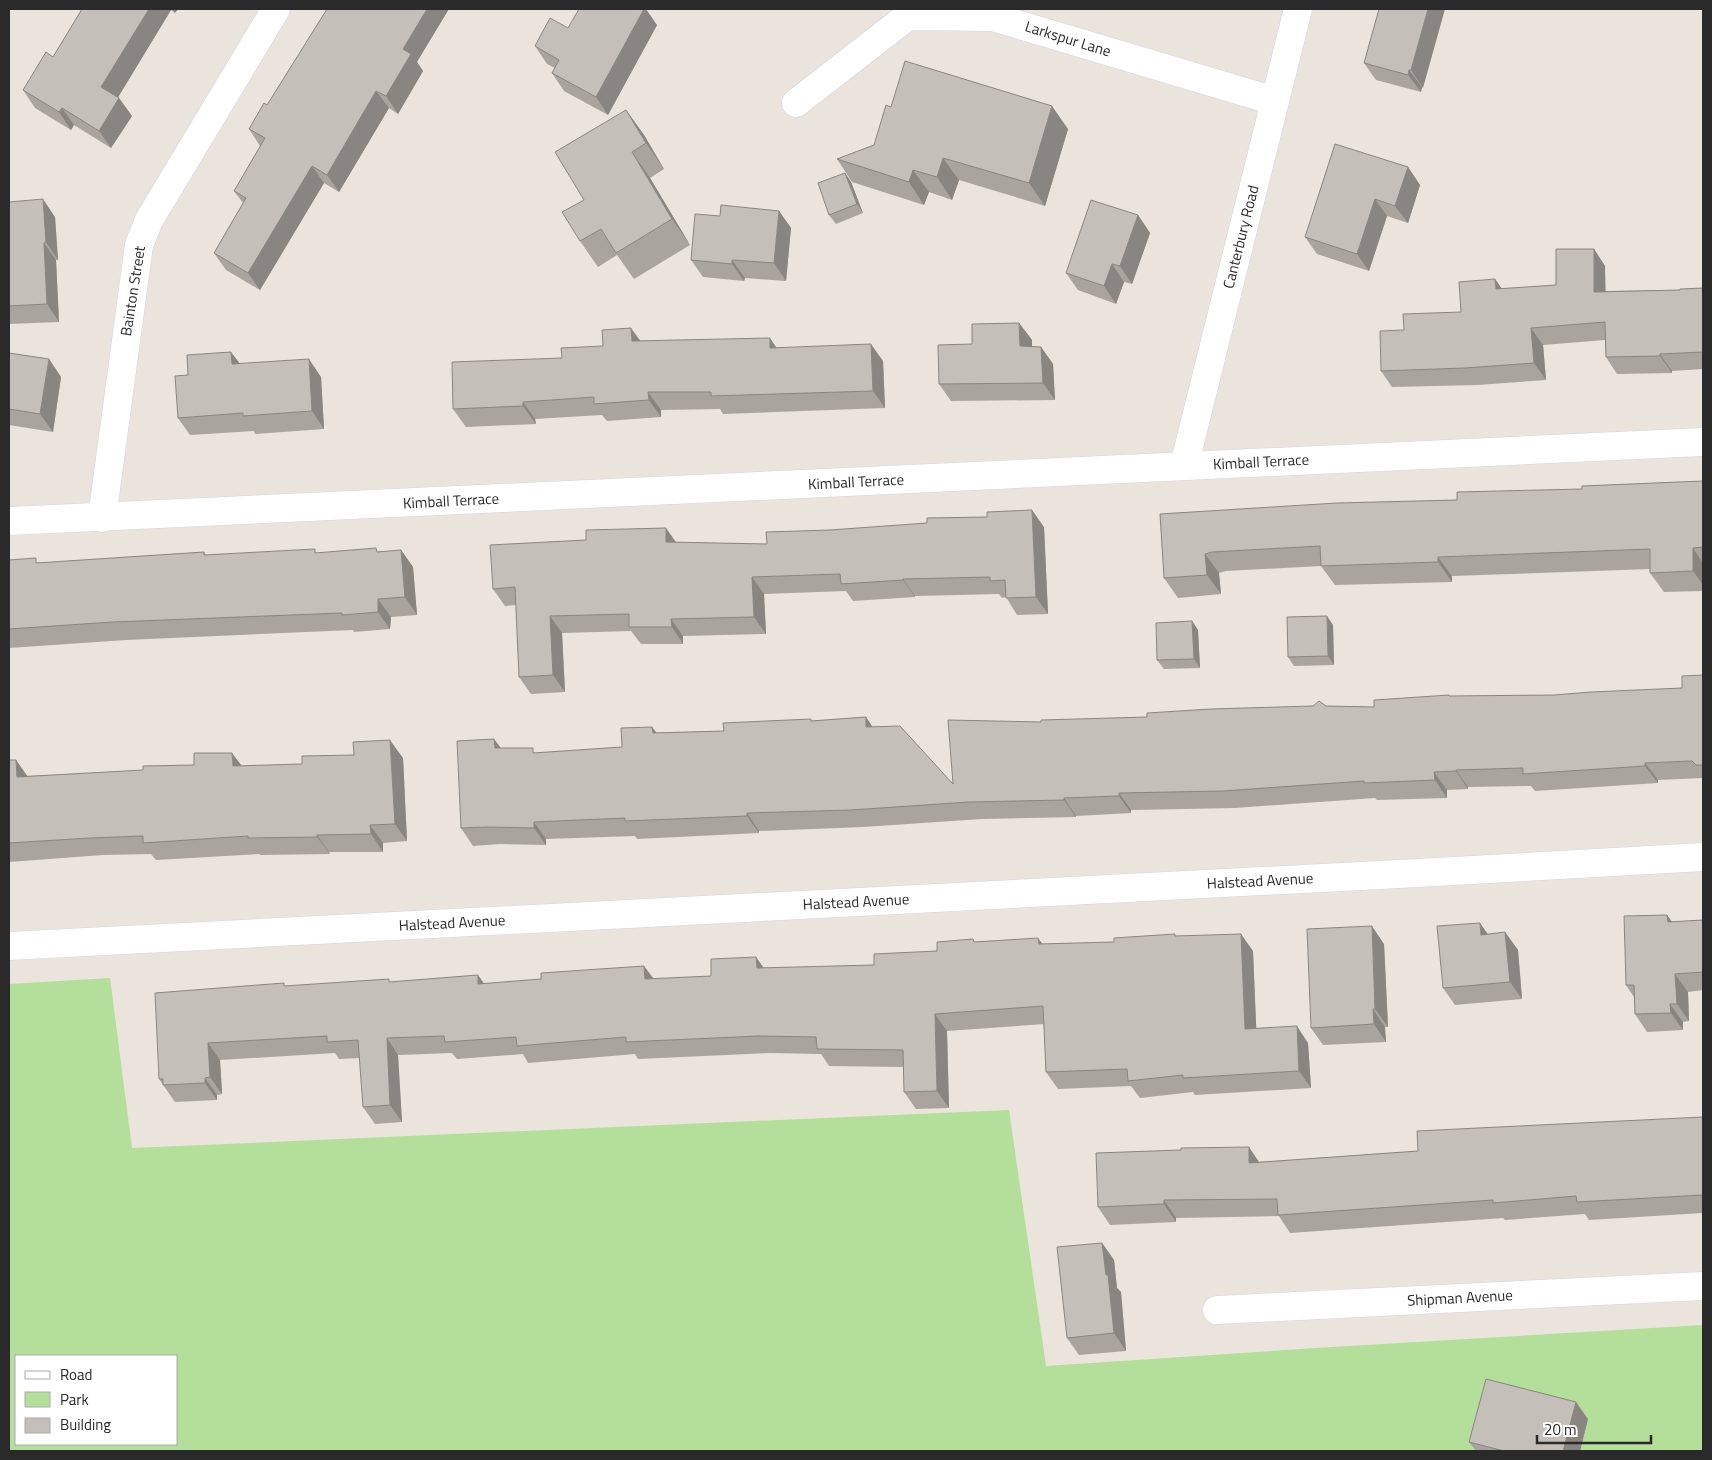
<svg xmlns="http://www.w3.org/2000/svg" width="1712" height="1460" font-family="'Titillium Web',sans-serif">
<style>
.green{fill:#b3df9b;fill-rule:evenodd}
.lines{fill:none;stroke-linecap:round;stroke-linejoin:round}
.minor-casing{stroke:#d1d5e2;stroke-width:29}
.minor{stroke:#fff;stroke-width:28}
.wall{fill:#a9a49e}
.shaded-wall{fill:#898681}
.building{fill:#c4bfb8;stroke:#898681}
.labels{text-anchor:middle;stroke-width:5;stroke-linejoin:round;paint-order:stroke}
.street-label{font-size:15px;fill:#2a2a2a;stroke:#fff}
</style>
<rect width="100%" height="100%" fill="#ebe4dc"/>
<!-- green -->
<path class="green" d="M110,978L132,1148L1009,1110L1046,1366L1315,1348L1703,1325V1451H9V984ZM16,1356H176V1444H16Z"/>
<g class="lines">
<!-- minor casing -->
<g class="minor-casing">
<path id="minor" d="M796,103L908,16L993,17L1275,101
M1184,466L1298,9
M102,518L139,245L149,220L276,9
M9,521L1703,442
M9,946L1418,873L1703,857
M1217,1310L1703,1286"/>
</g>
<!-- minor -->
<use href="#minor" class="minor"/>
</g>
<!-- wall -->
<path class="wall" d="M82,9H178L175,13L171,10L118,97L132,116L111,148L74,125L71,130L35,108L23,90L53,57Z
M1379,9L1423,88L1422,87L1421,92L1376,80L1364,63Z
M586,10L657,25L608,115L564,91L552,73L555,68L547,64L535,46L568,28Z
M417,62L423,71L398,114L389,108L339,192L324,183L260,290L226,270L214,253L243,203L234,191L260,146L249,129L267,105Z
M891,107L1068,129L1045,206L959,180L952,200L929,192L924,205L852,182L837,159L874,145Z
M626,110L644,135L664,169L650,178L690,245L634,279L617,255L598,267L580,241L584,200Z
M1408,167L1420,185L1408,223L1387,216L1369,271L1317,254L1305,237Z
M845,173L851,182L863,213L836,224L829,215Z
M9,202L55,217L58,260H56L59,322L9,324Z
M779,211L791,228L786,281L745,278L744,281L703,277L691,260L720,216Z
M1138,215L1150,233L1132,284L1124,282L1116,304L1078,290L1066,273Z
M1594,249L1605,266V291L1680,290L1703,288V369L1672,371V373L1617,374L1606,357L1605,340L1543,345L1546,380L1477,385L1392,387L1381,371L1404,330L1461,312L1495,279L1502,289L1556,285Z
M1019,323L1032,340V346L1041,347L1053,364L1055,400L951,401L939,384L972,344Z
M640,341L776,348L883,361L885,408L723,414L720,409L661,410V417L607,421L602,415L535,419L536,424L466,427L453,409L562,358L603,346Z
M9,353L49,359L61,377L53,432L9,425Z
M240,364L321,377L324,429L255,434L254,431L190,435L178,418L188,375Z
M1703,481V591L1664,592L1650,573V569L1452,576V582L1335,585L1321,566L1226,571L1219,573L1221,594L1178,598L1164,578L1160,514L1457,500L1582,489Z
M1044,527L1048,614L1017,615L1006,597L1002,598L999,594L915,596V597L853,601L846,591L764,594L766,634L683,636V644H641L631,631L562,633L565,692L531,694L519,677L516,605L505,606L493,589L676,542L767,544Z
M401,550L413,567L417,615L391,617L390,629L354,632L353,630L126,640L9,648V560L40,563L204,552L206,555L378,552Z
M1192,621L1198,630L1200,668L1164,669L1157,660Z
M1333,625L1334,665L1294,666L1288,657Z
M1703,675V778L1658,780V783L1535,791L1531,786L1468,787V789L1447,790V798L1377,800L1375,798L1235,808L1131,810V813L1076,816V817L982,819L863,827L759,831V833L637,839L635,836L546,839V845L500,844L473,846L461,828L501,748L536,753L622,747L652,727L657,733L724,731L812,721L866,717L872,727L953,784L1041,722L1147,717L1326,706L1374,707L1451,696L1554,695L1682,688Z
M403,758L407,841L383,843V852H329L330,854L261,855L259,854L156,860L151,854L103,855L9,862V760H16L27,776L242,766L302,764Z
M1667,915L1672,922L1703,920V990L1688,992L1689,1021L1683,1022V1030L1647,1032L1635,1014L1634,997L1626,985Z
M1505,932L1518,950L1522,999L1455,1005L1443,988L1488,934Z
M1177,936L1253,951L1256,1028L1308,1043L1311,1088L1195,1095L1193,1092L1140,1098L1131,1086L1058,1089L1046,1072L1044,1024L947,1031L949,1108L916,1109L904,1092V1067L829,1066L821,1054L770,1053L638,1059L635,1054L528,1063L523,1054L457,1059L452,1053L398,1055L402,1122L375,1124L363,1107L360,1058L339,1059L335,1053L220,1060L222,1094L217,1095V1100L175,1102L159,1079L286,986L391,982L484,984L541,979L644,966L654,979L711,976L764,968L874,965L937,951L975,942L1043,944L1114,942Z
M1384,944L1388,1027H1385L1386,1042L1323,1045L1311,1028Z
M1703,1117V1213L1589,1220L1585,1214L1505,1220L1503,1218L1290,1233L1279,1216L1176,1218V1222L1110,1225L1098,1207L1259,1162L1418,1151Z
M1102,1243L1114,1260L1117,1288L1121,1292L1126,1351L1079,1355L1067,1338Z
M1588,1419L1580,1451H1476L1469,1442Z"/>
<!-- shaded-wall -->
<path class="shaded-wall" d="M149,9H170L171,10L114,104L101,87Z
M172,9H178L175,13Z
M427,9H449L417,62L423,71L398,114L386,96L403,49Z
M644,9H646L657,25L608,115L596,97Z
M1428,9H1445L1423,88L1411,70Z
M1409,70L1422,87L1421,92L1408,75Z
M376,91L389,108L339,192L327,175Z
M119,98L132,116L111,148L99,131Z
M1052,106L1068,129L1045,206L1029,183Z
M62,108L74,125L71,130L59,112Z
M626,110L644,135L664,169L646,143Z
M632,152L650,178L690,245L672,219Z
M943,158L959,180L952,200L937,177Z
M312,166L324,183L260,290L248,273Z
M1408,167L1420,185L1408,223L1395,206Z
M913,170L929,192L924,205L909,182Z
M845,173L851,182L863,213L857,204Z
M43,199L55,217L58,260L46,242Z
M1375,199L1387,216L1369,271L1357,254Z
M779,211L791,228L786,281L774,263Z
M1138,215L1150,233L1132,284L1120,266Z
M44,243L56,260L59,322L47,304Z
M1594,249L1605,266L1606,308L1594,292Z
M732,260L745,278L744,281L732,264Z
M1112,264L1124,282L1116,304L1104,286Z
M1495,279L1507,296L1496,289Z
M1019,323L1032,340V364L1020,346Z
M631,328L644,346L632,341Z
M1531,328L1543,345L1546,380L1534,363Z
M770,338L782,356L770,348Z
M871,344L883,361L885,408L873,391Z
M1041,347L1053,364L1055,400L1043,383Z
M231,352L244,369L232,364Z
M1660,354L1672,371V373L1660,356Z
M49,359L61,377L53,432L40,414Z
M309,359L321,377L324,429L312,411Z
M648,392L661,410V417L649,400Z
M523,402L535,419L536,424L523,406Z
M1032,510L1044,527L1048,614L1036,597Z
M666,528L678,545L666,542Z
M1693,548L1703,563V585L1693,571Z
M401,550L413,567L417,615L405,597Z
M1205,554L1219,573L1221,594L1207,575Z
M1438,557L1452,576V582L1438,562Z
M752,577L764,594L766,634L754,617Z
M903,579L915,596V597L903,580Z
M378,599L391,617L390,629L378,612Z
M550,616L562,633L565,692L553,675Z
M1327,616L1333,625L1334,665L1328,656Z
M671,619L683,636V644L672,627Z
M1192,621L1198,630L1200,668L1194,659Z
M866,717L878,735L866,727Z
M652,727L664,744L653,733Z
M494,739L507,756L495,748Z
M390,740L403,758L407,841L395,824Z
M232,753L245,770L233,766Z
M16,760L28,777H17Z
M1645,763L1658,780V783L1645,766Z
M1456,770L1468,787V789L1456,771Z
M1434,772L1447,790V798L1435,780Z
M1119,793L1131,810V813L1119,796Z
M1064,798L1076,816V817L1064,800Z
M747,813L759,831V833L747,816Z
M534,822L546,839V845L534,828Z
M370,825L383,843V852L371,834Z
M317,835L329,852L330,854L317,837Z
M1667,915L1680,933L1668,922Z
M1480,923L1492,940L1481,935Z
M1372,926L1384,944L1388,1027L1375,1009Z
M1505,932L1518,950L1522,999L1510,982Z
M1241,934L1253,951L1257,1046L1245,1029Z
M1038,938L1050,954L1039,944Z
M756,957L768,974L757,968Z
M644,966L656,983L645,979Z
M1675,974L1688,992L1689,1021L1677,1004Z
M478,975L490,992L478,984Z
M1670,1004L1683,1022V1030L1671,1013Z
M1373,1009L1385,1027L1386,1042L1374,1024Z
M935,1014L947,1031L949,1108L937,1091Z
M1297,1026L1308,1043L1311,1088L1299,1071Z
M387,1038L398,1055L402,1122L390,1105Z
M208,1043L220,1060L222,1094L210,1077Z
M205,1078L217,1095V1100L205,1083Z
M1249,1147L1261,1165L1249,1163Z
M1164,1200L1176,1218V1222L1164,1204Z
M1102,1243L1114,1260L1117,1288L1121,1292L1126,1351L1114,1333L1106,1275Z
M1576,1402L1588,1419L1580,1451H1563Z"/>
<!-- building -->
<path class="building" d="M82,9H149L101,87L119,98L99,131L62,108L59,112L23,90L46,52L53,57Z
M327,9H427L403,49L411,54L386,96L376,91L327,175L312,166L248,273L214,253L246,198L234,191L265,138L249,129L264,103L267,105Z
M579,9H585L586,10L587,9H644L596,97L552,73L559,60L535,46L550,18L568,28Z
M1379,9H1428L1411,70H1409L1408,75L1364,63Z
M905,61L1052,106L1029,183L943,158L937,177L913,170L909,182L837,159L874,145L886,105L891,107Z
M626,110L646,143L632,152L672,219L616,253L601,229L580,241L562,212L584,200L555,152Z
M1335,144L1408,167L1395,206L1375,199L1357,254L1305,237Z
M845,173L857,204L829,215L818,183Z
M43,199L46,242L44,243L47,304L9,306V202Z
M1091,200L1138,215L1120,266L1112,264L1104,286L1066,273Z
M721,205L779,211L774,263L732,260V264L691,260L695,214L720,216Z
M1556,249H1594V292L1680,290V289L1703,288V352L1660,354V356L1606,357L1605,322L1531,328L1534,363L1465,368L1381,371L1380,331L1404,330L1403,314L1461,312L1459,282L1495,279L1496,289L1556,285Z
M1019,323L1020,346L1041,347L1043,383L939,384L938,345L972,344V324Z
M631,328L632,341L770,338V348L871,344L873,391L711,396V392H648L649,400L594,404V397L523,402V406L453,409L452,362L562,358L561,348L603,346L602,330Z
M231,352L232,364L309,359L312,411L243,416V413L178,418L175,376L188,375L187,355Z
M9,353L49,359L40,414L9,409Z
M1703,481V547L1693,548V571L1650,573V549L1438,557V562L1321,566L1320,546L1212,552L1205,554L1207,575L1164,578L1160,514L1337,503L1457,500V492L1582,489V486Z
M1032,510L1036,597L1006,598L1005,580L990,581V577L903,579V580L841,584L840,574L752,577L754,617L671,619L672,627H629V614L550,616L553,675L519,677L515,587L493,589L490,545L586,540V530L666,528V542L767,544L766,532L830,530L927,523V518L987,517V512Z
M376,548L377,552L401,550L405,597L378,599V612L342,615V613L113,622L9,629V560L36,558V563L204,552V555L315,549V553Z
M1327,616L1328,656L1288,657L1287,617Z
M1192,621L1194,659L1157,660L1156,623Z
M1703,675V765H1696L1692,761L1645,763V766L1523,774V768L1456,770V771L1434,772L1435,780L1364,783V781L1223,791L1119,793V796L1064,798V800L969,802L851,810L747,813V816L625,821V818L534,822V828L487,827L461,828L457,741L494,739L495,748H533V753L622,747L621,728L652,727L653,733L724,731L723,723L811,719V721L866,717V727L900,726L953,784L948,720L1041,722V720L1147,717V713L1211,709L1313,706L1319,701L1326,706L1374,707V700L1449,695V696L1554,695L1591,692L1682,688V676Z
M390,740L395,824L370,825L371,834L317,835V837L248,838V836L143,843V836L90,838L9,843V760H16L17,777L143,770V766L194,765V753H232L233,766L302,764V756L354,755L353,742Z
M1667,915L1668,922L1703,920V972L1675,974L1677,1004H1670L1671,1013L1635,1014L1634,985H1626L1624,916Z
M1480,923L1481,935L1505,932L1510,982L1443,988L1437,926Z
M1372,926L1375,1009H1373L1374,1024L1311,1028L1307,929Z
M1175,934V936L1241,934L1245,1029L1297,1026L1299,1071L1183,1078V1075L1128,1081L1127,1069L1046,1072L1043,1006L935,1014L937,1091L904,1092L903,1050L817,1049L816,1037L758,1036L626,1042V1037L517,1046L516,1037L445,1042L444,1036L387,1038L390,1105L363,1107L358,1040L327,1042V1036L208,1043L210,1077L205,1078V1083L163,1085V1079H159L155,993L284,983V986L389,979V982L478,975V984L541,979V973L644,966L645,979L711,976V959L756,957L757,968L874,965V954L937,951V942L973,939L974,942L1038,938L1039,944L1114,942V938Z
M1703,1117V1195L1577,1202L1576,1196L1493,1203V1200L1278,1215L1277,1199L1164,1200V1204L1098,1207L1096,1153L1181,1150V1148L1249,1147V1163L1418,1151L1417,1131Z
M1102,1243L1106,1275H1108L1114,1333L1067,1338L1057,1247Z
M1486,1379L1576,1402L1563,1451H1504L1469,1442Z"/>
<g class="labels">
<!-- street labels -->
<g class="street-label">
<text transform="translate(1068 39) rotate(17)" y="5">Larkspur Lane</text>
<text transform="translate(1241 237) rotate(-76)" y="5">Canterbury Road</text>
<text transform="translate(133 291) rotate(-81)" y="5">Bainton Street</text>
<text transform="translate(1261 462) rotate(-3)" y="5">Kimball Terrace</text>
<text transform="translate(856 482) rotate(-3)" y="5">Kimball Terrace</text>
<text transform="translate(451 501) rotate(-3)" y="5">Kimball Terrace</text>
<text transform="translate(1260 881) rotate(-3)" y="5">Halstead Avenue</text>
<text transform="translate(856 902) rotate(-3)" y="5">Halstead Avenue</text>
<text transform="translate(452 923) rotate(-3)" y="5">Halstead Avenue</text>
<text transform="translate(1460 1298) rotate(-3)" y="5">Shipman Avenue</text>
</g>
</g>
<!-- border -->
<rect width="1712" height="1460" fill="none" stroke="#2a2a2a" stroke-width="20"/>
<!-- legend -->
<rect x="15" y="1355" width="162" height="90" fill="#ffffff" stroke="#aaaaaa"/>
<rect x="25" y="1371" width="25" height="8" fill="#ffffff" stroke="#aaaaaa"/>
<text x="60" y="1380" font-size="15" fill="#2a2a2a">Road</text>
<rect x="25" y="1392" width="25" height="15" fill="#b3df9b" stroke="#aaaaaa"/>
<text x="60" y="1405" font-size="15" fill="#2a2a2a">Park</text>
<rect x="25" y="1418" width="25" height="15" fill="#c4bfb8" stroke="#aaaaaa"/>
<text x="60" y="1430" font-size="15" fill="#2a2a2a">Building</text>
<!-- scale -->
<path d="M1537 1435v8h114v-8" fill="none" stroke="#2a2a2a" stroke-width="2.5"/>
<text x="1544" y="1435" font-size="15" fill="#2a2a2a" stroke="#ffffff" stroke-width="4" paint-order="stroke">20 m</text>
</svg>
